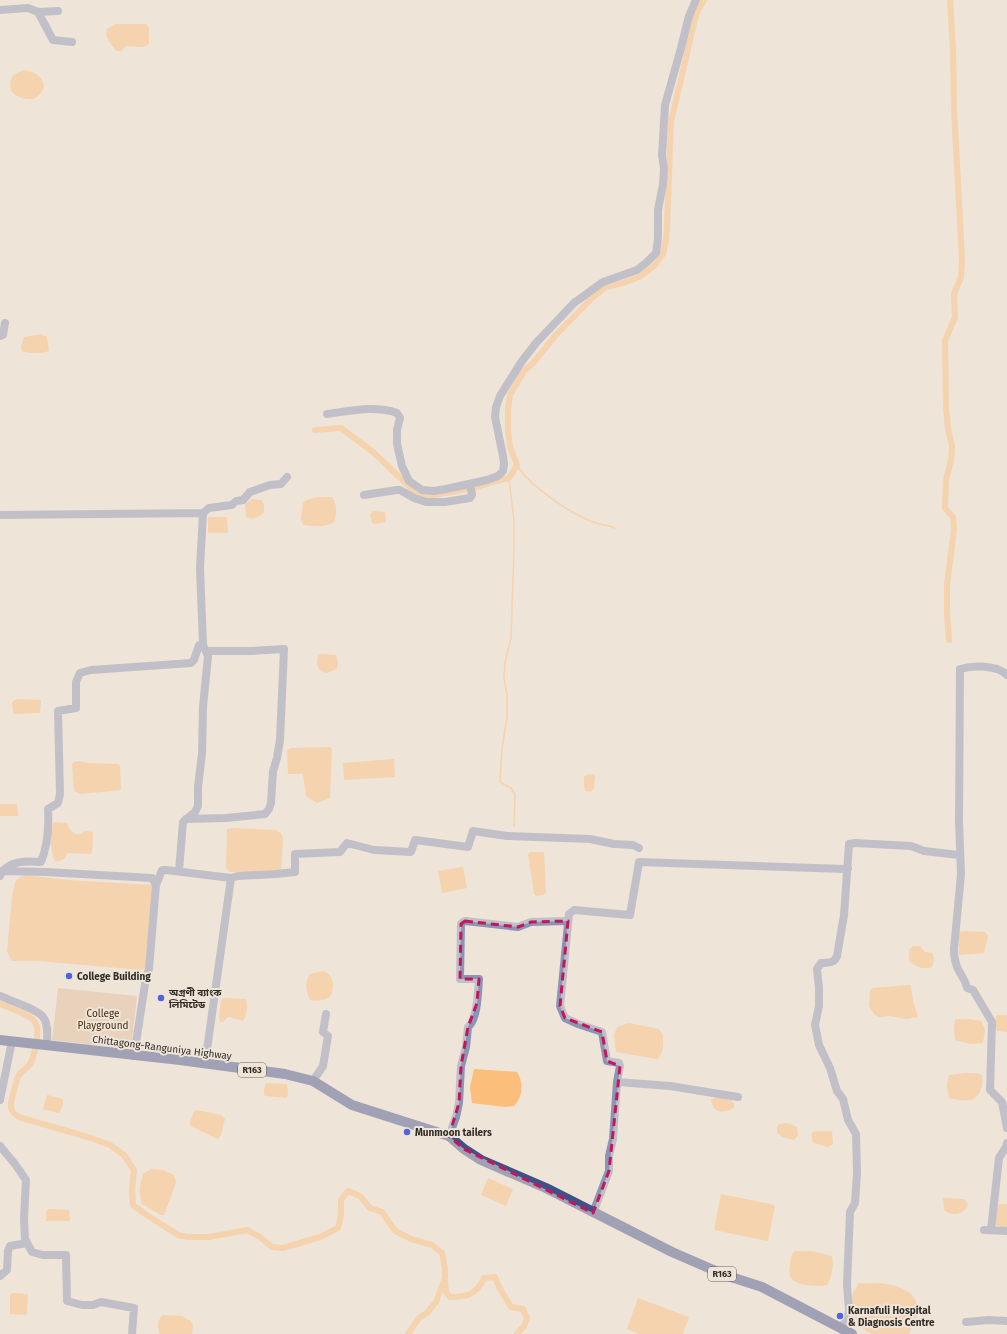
<svg xmlns="http://www.w3.org/2000/svg" width="1007" height="1334" font-family="'Fira Sans','Noto Sans Bengali',sans-serif">
<style>
.green{fill:#e1bc97}
.water{fill:#fbbe7b}
.lines{fill:none;stroke-linecap:round;stroke-linejoin:round}
.stream{stroke:#fbbe7b;stroke-width:1.5}
.canal{stroke:#fbbe7b;stroke-width:6}
.minor{stroke:#8b95b5;stroke-width:8}
.major{stroke:#425088;stroke-width:10}
.marked{fill:none;stroke:#c2185b;stroke-width:3;stroke-dasharray:8 5;stroke-linejoin:round}
.poi-dot{fill:#4f65da;stroke:#efe4d8;stroke-width:1.5}
.labels{text-anchor:middle;stroke-width:4;stroke-linejoin:round;paint-order:stroke}
.shield{fill:#efe4d8;stroke:#69635c;stroke-width:1}
.shield-label{font-size:9px;font-weight:bold;fill:#302c27}
.poi-label{font-size:10px;font-weight:bold;fill:#302c27;stroke:#efe4d8;text-anchor:start}
.park-label{font-size:10px;fill:#452d10;stroke:#efe4d8}
.street-label{font-size:10px;fill:#302c27;stroke:#efe4d8}
</style>
<rect width="100%" height="100%" fill="#efe4d8"/>
<!-- green -->
<path class="green" d="M58,988L137,996L131,1049L52,1040Z"/>
<!-- water -->
<path class="water" d="M116,24H146L149,28V44L143,47L126,46L121,51H116C111,43 104,39 107,29Z
M24,70C42,72 53,89 33,99C18,99 4,93 13,75Z
M41,334L47,337L49,351C39,354 31,354 22,351L21,346L24,337Z
M329,497H332C337,504 337,513 334,522C325,528 313,526 303,525L301,519L303,503C309,497 320,497 329,497Z
M252,499L262,500L264,506V512C259,518 253,520 246,517L245,504Z
M373,511L385,512L386,522L374,524L372,523L370,514Z
M208,517H227L228,533H208Z
M321,654L336,655L338,662L337,669L326,673L320,671L317,664L318,656Z
M17,699L41,700L40,713L13,714L12,703L13,701Z
M330,747L332,749L330,798L317,803L306,796L303,774H288L287,750L291,748Z
M394,759L395,777L344,780L343,763Z
M79,761L87,763L118,764L120,766L121,790L81,794L74,791L72,764L74,762Z
M593,774L595,776L594,788L591,792L585,791L584,786V777L586,775Z
M0,804H16L17,805L18,816H0Z
M54,822L67,823C69,830 73,835 81,834L85,831L93,832L92,853L90,854L67,853L64,859L57,862L54,860C51,849 48,832 54,822Z
M233,828L275,830L281,833L283,838L281,870L278,872H230L226,868L227,829Z
M530,852H544L546,893L543,895L536,896L534,894L528,854Z
M463,867L467,888L442,893L438,871Z
M26,875L68,880L153,885L147,968L141,970L38,961H12L8,954L7,951L12,898L15,882L20,877Z
M964,931L985,932L988,936L984,953L959,955V932Z
M913,946H920L925,952L933,953L934,961L932,967C924,970 916,967 909,961V950Z
M322,971C325,972 328,973 330,976C335,982 334,996 326,999C321,1001 316,1001 310,1000C306,991 304,983 310,974Z
M909,985L911,986L913,1001L918,1017L907,1019L890,1016L879,1017L875,1015L869,1006L870,991L872,988Z
M224,998L246,999C248,1007 247,1014 243,1021L230,1017H228L223,1022H220L219,1016L221,1000Z
M998,1015H1007V1032L997,1031L995,1023L996,1016Z
M955,1019H970L981,1021L985,1029L983,1043L970,1044L955,1040L954,1028Z
M629,1023L659,1029L663,1035C663,1043 664,1054 657,1059L616,1052L614,1035L617,1027Z
M474,1069L517,1072C524,1083 523,1096 514,1106L505,1107L472,1103L470,1087Z
M966,1073H976L982,1075C984,1100 971,1104 949,1098L947,1085L949,1075Z
M266,1083L287,1084L288,1091L287,1098L266,1096L264,1095V1089Z
M47,1095L63,1099V1104L60,1112L58,1113L43,1109Z
M716,1097L731,1100L734,1104V1108C722,1114 714,1113 711,1100Z
M197,1110L221,1115L225,1119L221,1135L218,1139L190,1126V1123L194,1111Z
M785,1123L790,1124L797,1127L798,1135L794,1140L782,1137L777,1133V1127L779,1124Z
M815,1131H832L833,1144L828,1147L813,1143L811,1134Z
M151,1169L163,1170L174,1175L176,1182L164,1215H161L142,1204C138,1193 140,1185 143,1174Z
M488,1178L513,1189L506,1206L481,1195Z
M721,1194L775,1205L768,1241L714,1230Z
M943,1198L964,1199L968,1204C964,1215 952,1217 944,1210Z
M999,1204H1007V1228H1003L996,1225L995,1213Z
M48,1209L69,1210L70,1221H46V1213Z
M795,1251H812L832,1256C834,1265 832,1277 827,1285C818,1287 796,1286 791,1278C789,1275 789,1269 790,1265C790,1260 791,1255 795,1251Z
M859,1283C864,1284 867,1283 872,1283C892,1283 923,1289 917,1317C915,1323 911,1328 909,1334C898,1334 885,1334 874,1334C858,1331 848,1309 853,1294C854,1290 857,1287 859,1283Z
M13,1293L28,1294L27,1312L26,1315L10,1314V1294Z
M638,1298L689,1317L683,1334H640L627,1329Z
M163,1315L182,1316L191,1321L193,1326L192,1334H160C157,1327 157,1320 163,1315Z"/>
<g class="lines">
<!-- stream -->
<path class="stream" d="M517,465C529,485 567,511 588,520C596,524 606,525 615,528
M509,478L514,521V550L511,638L505,663L504,678L507,695V718L502,748L500,782L511,788L515,794L514,826"/>
<!-- canal -->
<path class="canal" d="M315,430L341,428L373,452L414,491L428,496L474,488L496,481L509,478L517,465L510,447L508,430V410L510,395L524,371L533,363L555,336L593,297L606,287L623,283L639,277L654,266L663,254L666,240L667,227L671,122L695,19L698,10L704,0
M949,640L947,614V585L954,530L953,517L945,508L946,480L951,460L952,446L948,429L946,407L945,341L955,317L954,294L961,277L962,259L954,109L953,50L950,0
M0,1004C9,1008 30,1014 35,1022C41,1030 34,1057 30,1064C27,1068 22,1071 19,1075C16,1081 10,1103 11,1108C12,1113 16,1115 19,1117L91,1138L110,1145L124,1155L134,1170L132,1190L133,1205L145,1214L178,1235L188,1237H209L247,1230L260,1237L272,1247L283,1248L320,1237L338,1228L341,1215V1200L348,1191L360,1196L370,1208L382,1212L395,1231L411,1239L432,1245L442,1253L445,1269V1278L436,1302L427,1313L419,1318L408,1334
M445,1281L446,1292L450,1297C467,1297 477,1294 484,1278L495,1277L499,1287L511,1307L523,1309L527,1318L524,1326L517,1334"/>
<!-- minor -->
<path class="minor" d="M0,10L28,8L38,12L58,11
M38,12L53,40L72,42
M0,336L3,335L5,323
M327,414C351,411 374,405 397,413L400,418L397,430V444L402,466L409,481L422,490L434,491L446,489L487,480L498,476L503,471L504,464L503,456L495,417L496,407L500,396L522,361L536,343L574,303L603,282L637,270L647,262L656,253L658,238V210L663,184L664,169L662,155L665,105L681,48L689,16L696,0
M364,495L397,490H400L414,498L426,502H445L470,498L472,495L470,484
M0,515L203,513
M1007,675C997,665 974,665 960,669L959,821L961,874L954,949C954,956 955,964 959,971C963,978 965,979 967,988L973,990L992,1022L990,1090L1002,1102L1007,1128
M186,819L226,818L265,814L269,809L271,803L273,771L277,758L280,740L284,649L251,651H206
M2,871L46,872L152,878L156,885L149,969L145,984L134,1056
M179,871L183,822L195,812L198,806V787L202,754L203,707L208,656L203,645L200,568L203,513L209,508L232,505L236,501L243,500L250,492L270,485L281,484L287,477
M0,876C7,860 26,861 41,862C48,845 49,827 48,809L58,803L60,794L58,711L76,708V682L80,673L91,670L191,663L194,660L199,645H203
M231,878L238,876L276,874L295,872V854L340,852L347,843L374,850L411,852L415,840L468,847L473,831L507,836L590,839L614,844L633,845L639,848
M156,885L162,870H166L231,878L205,1064
M0,996C9,1000 39,1010 43,1017C49,1024 47,1037 47,1045
M313,1081L323,1066L328,1036L323,1032L326,1014
M617,1082L670,1086L738,1097
M0,1100L12,1041
M449,1136L456,1117L459,1103L461,1066L466,1047L468,1027C478,1019 478,991 479,979H460L461,924L463,922L465,921L518,927L531,922L568,921
M0,1146L15,1164L26,1180L24,1219L25,1239L32,1252L43,1255H66L67,1301L82,1305H93L101,1302L134,1308L132,1334
M593,1213L609,1171V1156L613,1139L617,1082L620,1066L619,1063L607,1061L602,1032L578,1024L565,1018L560,1006L569,914L574,910L630,915L639,862L845,869L848,868
M984,1230L1007,1231
M991,1230L999,1158L1006,1147L1007,1143
M0,1276L7,1270L8,1251L10,1246L27,1243
M966,1322L989,1320L1007,1321
M839,1328L847,1321L849,1311L847,1285L850,1212L855,1203L857,1173L856,1134L848,1120L843,1099L837,1091L830,1068L819,1045L815,1025L819,1006V988L817,969L821,963C828,962 834,964 837,956L844,915L849,844L855,843L911,846L924,851L959,855"/>
<!-- major -->
<path class="major" d="M0,1040L180,1060L285,1074L313,1081L352,1105L449,1136L464,1149L481,1160L546,1188L672,1252L725,1275L762,1287L852,1334"/>
</g>
<!-- marked area -->
<path d="M0 0H1007V1334H0ZM465,921L518,927L531,922L568,921L560,1006L565,1018L602,1032L607,1061L620,1066L609,1171L593,1213L464,1149L449,1136L459,1103L461,1066L468,1027L477,1003L479,979H460L461,924Z" fill="#efe4d8" fill-opacity=".55" fill-rule="evenodd"/>
<path class="marked" d="M465,921L518,927L531,922L568,921L560,1006L565,1018L602,1032L607,1061L620,1066L609,1171L593,1213L464,1149L449,1136L459,1103L461,1066L468,1027L477,1003L479,979H460L461,924Z"/>
<!-- markers -->
<g class="poi-dot">
<circle cx="69" cy="976" r="4"/>
<circle cx="161" cy="998" r="4"/>
<circle cx="407" cy="1132" r="4"/>
<circle cx="840" cy="1316" r="4"/>
</g>
<g class="labels">
<!-- shield labels -->
<g class="shield">
<rect x="238" y="1063" width="28" height="14" rx="3"/>
<rect x="708" y="1267" width="28" height="14" rx="3"/>
</g>
<g class="shield-label">
<text x="252" y="1073">R163</text>
<text x="722" y="1277">R163</text>
</g>
<!-- poi labels -->
<g class="poi-label">
<text x="77" y="980">College Building</text>
<text x="169" y="996">অগ্রণী ব্যাংক<tspan x="169" dy="12">লিমিটেড</tspan></text>
<text x="415" y="1136">Munmoon tailers</text>
<text x="848" y="1314">Karnafuli Hospital<tspan x="848" dy="12">&amp; Diagnosis Centre</tspan></text>
</g>
<!-- park labels -->
<g class="park-label">
<text x="103" y="1017">College<tspan x="103" dy="12">Playground</tspan></text>
</g>
<!-- street labels -->
<g class="street-label">
<text transform="translate(162 1047) rotate(7)" y="4">Chittagong-Ranguniya Highway</text>
</g>
</g>
</svg>
